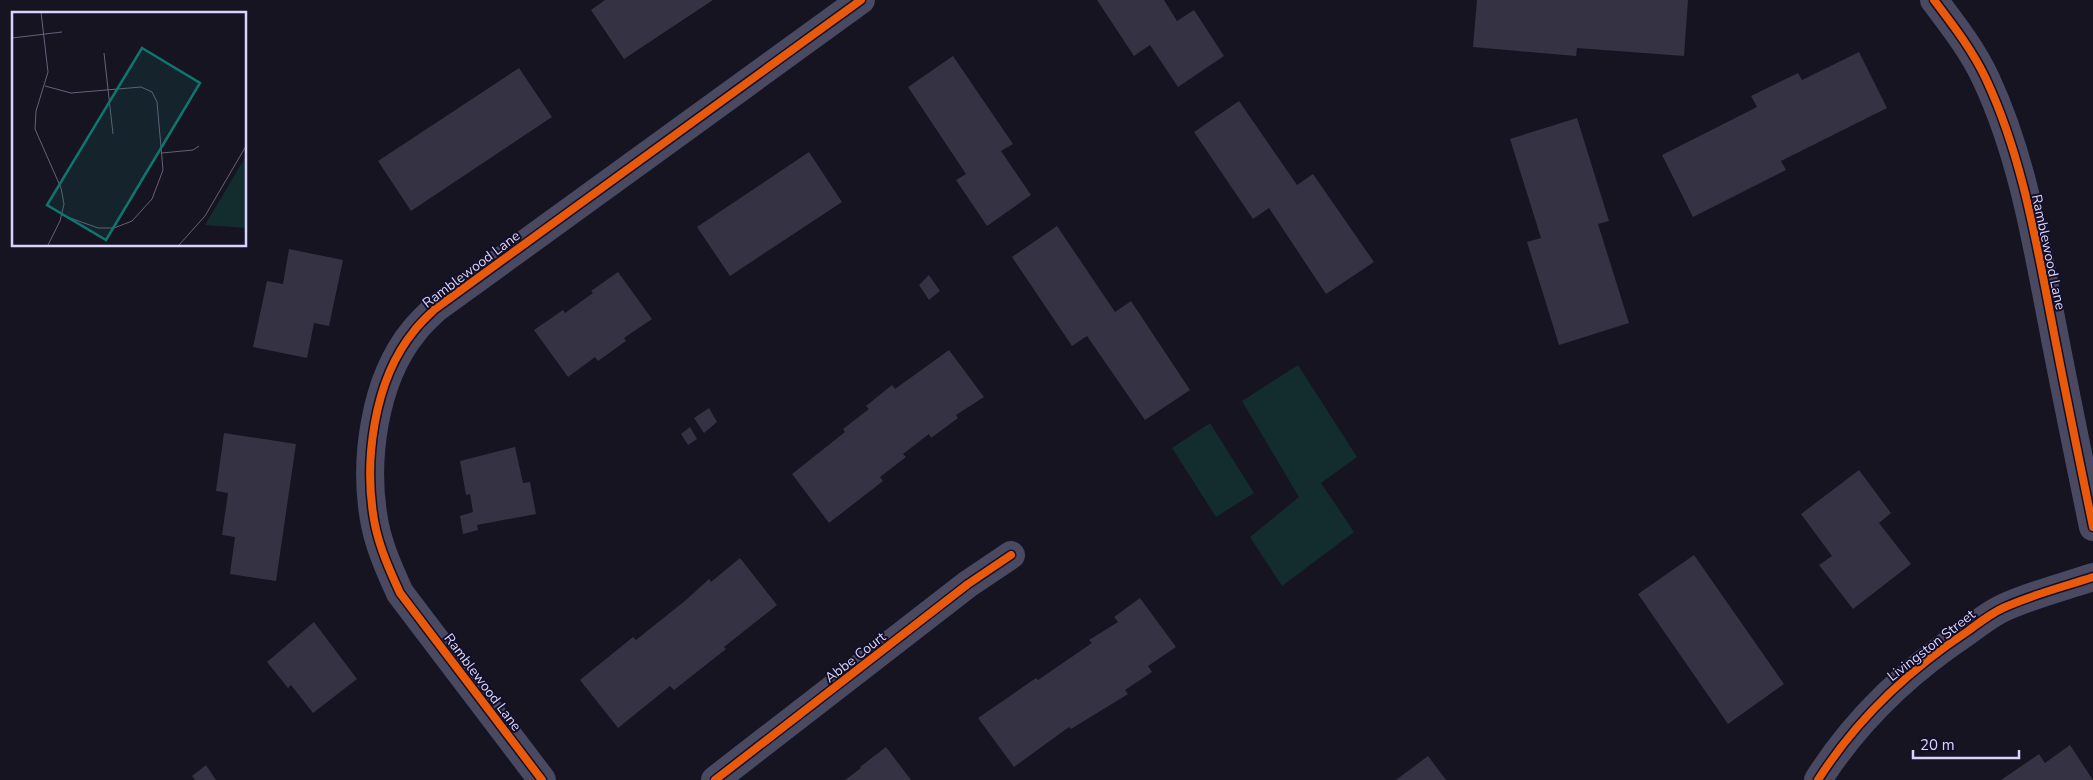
<svg xmlns="http://www.w3.org/2000/svg" width="2093" height="780" font-family="'Nunito Sans',sans-serif">
<style>
.green{fill:#132c2d}
.building{fill:#343243}
.lines{fill:none;stroke-linecap:round;stroke-linejoin:round}
.minor{stroke:#4a4962;stroke-width:28}
.cycleway-casing{stroke:#130f26;stroke-width:11}
.cycleway{stroke:#e8590c;stroke-width:8}
.labels{text-anchor:middle;stroke-width:4;stroke-linejoin:round;paint-order:stroke}
.street-label{font-size:14px;fill:#d9d4ff;stroke:#130f26}
.inset-road{fill:none;stroke:#64617a;stroke-width:1}
.view{fill:#0f766e;fill-opacity:0.15;stroke:#0f766e;stroke-width:2.5}
.inset-edge{fill:none;stroke:#d9d4ff;stroke-width:2.5}
</style>
<rect width="100%" height="100%" fill="#161421"/>
<!-- green -->
<path class="green" d="M1298,365L1357,457L1321,483L1354,532L1282,586L1250,537L1299,497L1242,401Z
M1210,423L1254,493L1216,517L1172,448Z"/>
<!-- building -->
<path class="building" d="M605,0H713L624,59L591,10Z
M1097,0H1164L1177,21L1194,10L1224,56L1178,87L1150,45L1134,56Z
M1477,0H1688L1684,56L1577,48L1576,56L1473,47Z
M1859,52L1887,108L1781,161L1786,170L1693,217L1662,155L1757,107L1751,96L1798,73L1802,80Z
M953,56L1013,144L1001,151L1031,195L987,226L956,180L966,174L908,87Z
M519,68L552,117L411,211L378,161Z
M1239,101L1297,185L1313,174L1374,262L1326,294L1269,208L1253,219L1194,132Z
M1577,118L1609,221L1598,224L1629,323L1559,345L1527,242L1541,238L1510,139Z
M809,152L842,202L730,276L697,227Z
M1057,226L1115,312L1131,301L1190,390L1145,420L1087,336L1072,346L1012,257Z
M289,249L343,260L329,326L314,323L307,358L253,347L267,281L283,284Z
M618,272L652,319L624,338L626,341L598,361L595,357L568,377L534,330L563,310L565,313L593,293L591,291Z
M929,275L940,291L929,300L919,285Z
M949,350L984,397L956,415L958,418L931,438L929,434L903,454L906,457L880,477L883,481L829,523L792,474L845,432L843,429L869,409L866,406L892,385L895,389Z
M709,408L717,422L704,433L694,418Z
M690,427L697,439L688,445L681,434Z
M224,433L296,444L276,581L230,574L235,537L222,535L228,493L216,491Z
M515,447L523,483L530,482L536,514L477,525L478,530L463,534L460,516L473,512L470,494L466,495L460,461Z
M1859,470L1891,513L1879,523L1911,564L1853,609L1819,565L1832,556L1801,514Z
M1694,555L1784,684L1728,724L1638,594Z
M740,558L777,605L724,647L726,649L674,690L670,686L618,728L580,680L633,637L636,640L686,600L709,579L711,582Z
M1140,598L1176,647L1148,666L1152,672L1125,690L1128,694L1071,729L1069,727L1014,767L978,718L1036,678L1038,680L1092,643L1089,640L1118,622L1114,617Z
M314,622L357,679L313,713L291,685L288,688L267,662Z
M2070,745L2093,780H2001L2039,754L2045,763Z
M886,747L911,780H845L861,768L860,767Z
M1428,756L1446,780H1396Z
M206,765L216,780H195L192,776Z"/>
<g class="lines">
<!-- minor -->
<path class="minor" d="M1934,0C1953,25 1973,51 1986,79C2022,156 2036,241 2052,323C2065,391 2079,459 2093,527
M542,780L400,593C390,571 380,549 375,525C363,464 373,381 414,331C420,323 428,316 435,309L861,0
M715,780L968,584L1011,555
M1818,780C1856,720 1909,670 1968,631C1979,623 1990,614 2003,608C2031,595 2063,587 2093,577"/>
<!-- cycleway casing -->
<g class="cycleway-casing">
<path id="cycleway" d="M1934,0C1953,25 1973,51 1986,79C2022,156 2036,241 2052,323C2065,391 2079,459 2093,527
M542,780L400,593C390,571 380,549 375,525C363,464 373,381 414,331C420,323 428,316 435,309L861,0
M715,780L968,584L1011,555
M1818,780C1856,720 1909,670 1968,631C1979,623 1990,614 2003,608C2031,595 2063,587 2093,577"/>
</g>
<!-- cycleway -->
<use href="#cycleway" class="cycleway"/>
</g>
<g class="labels">
<!-- street labels -->
<g class="street-label">
<text transform="translate(2049 252) rotate(78)" y="5">Ramblewood Lane</text>
<text transform="translate(471 269) rotate(-37)" y="5">Ramblewood Lane</text>
<text transform="translate(1931 645) rotate(-38)" y="5">Livingston Street</text>
<text transform="translate(855 657) rotate(-38)" y="5">Abbe Court</text>
<text transform="translate(483 682) rotate(53)" y="5">Ramblewood Lane</text>
</g>
</g>
<!-- overview -->
<g transform="translate(12 12)">
<rect width="234" height="234" fill="#161421"/>
<path d="M234,144V216L193,213Z" fill="#132c2d"/>
<path class="inset-road" d="M29,0L36,60L24,99L23,117L49,176L52,192L48,209L36,233M0,26L50,20M92,41L101,122M33,74L59,81L129,75L140,80L145,90L151,158L140,187L120,209L102,216H86L50,203M150,141L181,138L187,134M167,233L193,204L234,134"/>
<path class="view" d="M130,36L188,71L94,228L35,193Z"/>
<rect width="234" height="234" class="inset-edge"/>
</g>
<!-- scale -->
<path d="M1913 750v8h106v-8" fill="none" stroke="#d9d4ff" stroke-width="2.5"/>
<text x="1920" y="750" font-size="15" fill="#d9d4ff" stroke="#130f26" stroke-width="4" paint-order="stroke">20 m</text>
</svg>
